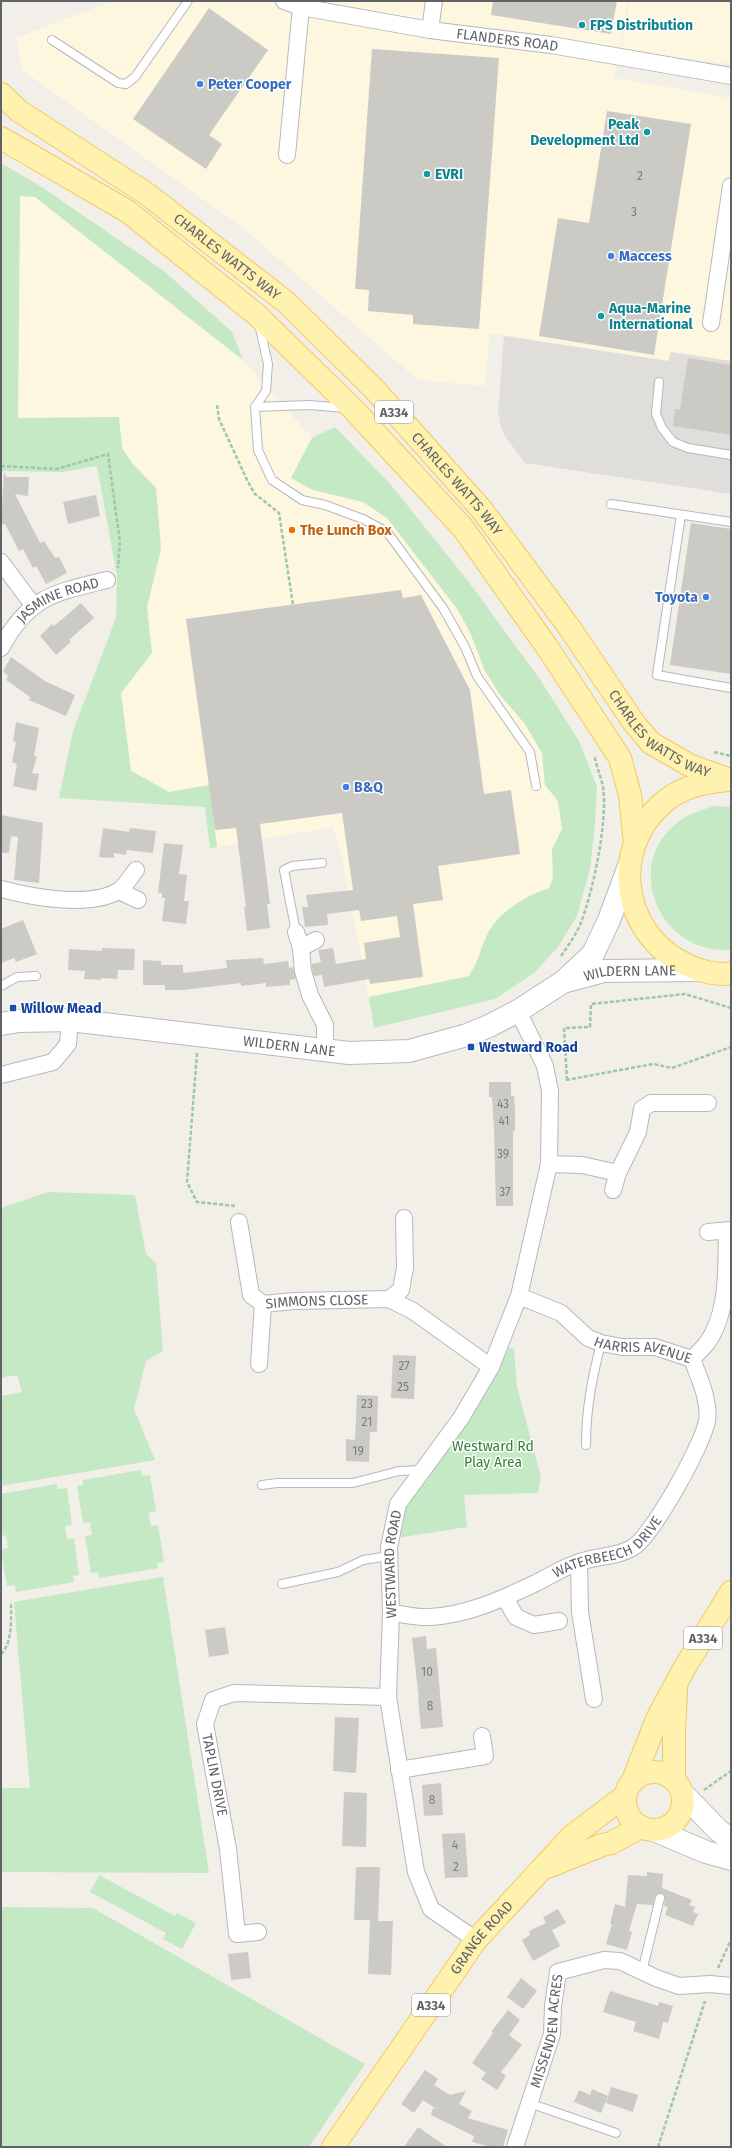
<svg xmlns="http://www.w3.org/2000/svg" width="732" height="2148" font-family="'Fira Sans',sans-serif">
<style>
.commercial{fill:#fef7e0}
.industrial{fill:#e0deda}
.green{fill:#c5e8c5}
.building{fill:#cccac5}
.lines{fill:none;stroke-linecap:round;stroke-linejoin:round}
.lane-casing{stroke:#b5b8bc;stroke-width:10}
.street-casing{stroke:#b5b8bc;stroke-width:18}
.secondary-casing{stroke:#b6babf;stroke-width:24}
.primary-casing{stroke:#f2c960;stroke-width:24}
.path{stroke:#9cc7a9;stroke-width:2.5;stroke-dasharray:4 2;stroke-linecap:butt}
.lane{stroke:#fff;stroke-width:8}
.street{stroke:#fff;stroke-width:16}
.secondary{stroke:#fff;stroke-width:22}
.primary{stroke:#fff2af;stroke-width:22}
.culture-dot{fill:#0f9aa8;stroke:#fff;stroke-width:1.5}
.shop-dot{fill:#3f7fe0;stroke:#fff;stroke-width:1.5}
.food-dot{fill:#e8710a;stroke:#fff;stroke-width:1.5}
.transit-dot{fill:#1a4fb4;stroke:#fff;stroke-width:1.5}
.labels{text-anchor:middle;stroke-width:3;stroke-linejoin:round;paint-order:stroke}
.number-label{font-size:12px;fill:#7a7d7f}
.shield{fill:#fff;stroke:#8f9295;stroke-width:1}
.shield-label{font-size:13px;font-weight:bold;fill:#5f6368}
.culture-label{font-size:14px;font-weight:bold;fill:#0d838f;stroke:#fff;text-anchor:start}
.street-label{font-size:14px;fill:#5f6368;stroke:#fff}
.shop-label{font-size:14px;font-weight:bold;fill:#366cbe;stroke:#fff;text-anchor:start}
.food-label{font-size:14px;font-weight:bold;fill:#c56008;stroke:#fff;text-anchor:start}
.transit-label{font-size:14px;font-weight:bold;fill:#164399;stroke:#fff;text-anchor:start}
.park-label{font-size:14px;fill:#348238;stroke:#fff}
</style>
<rect width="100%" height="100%" fill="#f1efe8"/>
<!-- commercial -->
<path class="commercial" d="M114,1H628L614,78L731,98V361L671,352L669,361L490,333L485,386L418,380L243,228L22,70L16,38Z
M630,1H731V64L620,51Z
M20,196L35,197L243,360L312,438L291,478L313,490L363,502L387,518L458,610L500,695L525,724L542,753L545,784L558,801L562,829L552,849L553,878L549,888L531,895L489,931L479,958L469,976L369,997L341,853L333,827L217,847L209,785L169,792L131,771L121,693L152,653L147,607L161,549L156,488L132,463L122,448L119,418H18Z"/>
<!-- industrial -->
<path class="industrial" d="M504,336L668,361L671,352L731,361V494L525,463L504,435L500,424L498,413Z"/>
<!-- green -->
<path class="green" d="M1,163L40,186L164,271L232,332L243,360L35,197L20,196L18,418L119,417L122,448L132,463L156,488L161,549L147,607L152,653L121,693L131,771L169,792L209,785L217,847L210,848L205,807L59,798L73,731L116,618L117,576L97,466L62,472L1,471Z
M335,427L391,485L468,581L539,678L579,741L597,787L595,824L590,869L577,916L558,947L534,973L495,999L374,1028L369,997L469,976C479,962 481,945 489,931C502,909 527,896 549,888L553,878L552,849L562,829L558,801L545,785L542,753L525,724L500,695L485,671L470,632L458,610L387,518L363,502L313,490L291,478L312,438Z
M714,806L731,807V950C657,955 621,861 681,820C691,813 702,810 714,806Z
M48,1192L135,1195L146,1254L156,1263L163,1351L146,1361L134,1409L155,1460L1,1486V1396L22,1392L17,1375L1,1378V1210L4,1207Z
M509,1347L514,1349L517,1387L541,1477L538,1493L464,1495L467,1527L397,1538L402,1511L481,1400Z
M141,1470L142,1476L150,1475L156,1511L148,1513L151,1526L158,1525L164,1562L157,1563L158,1568L99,1578L98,1572L91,1573L85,1536L92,1535L90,1522L83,1523L77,1486L83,1485V1480Z
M57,1484L58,1489L67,1488L72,1525L65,1526L67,1539L74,1538L79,1575L73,1576L74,1582L16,1592L15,1585L7,1586L1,1552V1550L8,1548L6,1535L1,1536V1494Z
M163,1577L209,1873L1,1872V1788H30L14,1602Z
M99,1875L175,1916L177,1913L196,1923L182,1949L163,1939L166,1933L90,1892Z
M1,1907L93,1908L365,2064L309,2147H1Z"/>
<!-- building -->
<path class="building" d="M493,1H617L611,34L491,15Z
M209,8L268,50L209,135L222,144L206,169L133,119Z
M372,49L499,58L479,329L413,324V315L368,311L369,290L355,289Z
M607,111L691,124L654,355L539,336L558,218L589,223Z
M688,358L731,365V435L673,426L675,409H680Z
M4,471L6,477H29L28,496L15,494L40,543L44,541L55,558L59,557L67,573L46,584L36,566L33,568L23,549L19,551L5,524H1Z
M96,495L100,516L68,524L63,502Z
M691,523L731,529V674L670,665Z
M401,590L403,598L421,595L470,690L484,794L511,790L520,854L438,866L443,900L413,904L423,977L370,984L369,979L324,987L322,975L314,976L312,969V964L321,962L318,950L333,948L336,964L366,959L364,943L400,937L397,916L361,921L359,910L327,914L328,925L305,927L302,907H308L306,895L353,890L342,813L260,824L270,904H267L270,928L247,931L244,907H246L236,828L215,830L186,619Z
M81,603L94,618L69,640L71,642L56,655L40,636L52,624L54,626Z
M11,657L45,681L75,695L66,716L29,700L30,697L6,680L8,676L3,671Z
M16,722L39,728L34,756L37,757L32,773L39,774L36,791L13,786L17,764L12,762L16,742L13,741Z
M1,815L43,823L39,883L14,880L18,837L11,836L9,853H1Z
M103,828L129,832L130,828L156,831L153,853L127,850L126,855L114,853V858L99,857Z
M164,843L183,845L179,874L187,875L184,901H189L186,924L162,921L165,898H162V893H158Z
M23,920L37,954L16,962L14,958L1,963V929Z
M102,948L135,949L134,970H118L117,979L101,978V980L84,979L85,971L68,970L69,949L102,951Z
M263,958L264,964L288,961L289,968L293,967L296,979L290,980V985L266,987V983L241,986V983L183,990H165V985H143V960L161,961V965H183V973L227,968L226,960Z
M489,1082H511V1096H514L515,1110V1131H513V1206H496L494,1130L492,1097H489Z
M393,1355L416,1356L414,1399L391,1398Z
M357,1395L378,1396L377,1432H370L369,1462L346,1461V1439L355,1440Z
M225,1627L229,1654L209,1657L205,1630Z
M426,1636L427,1649L436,1648L443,1727L421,1729L418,1699H419L412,1638Z
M335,1717L359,1718L356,1773L333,1771Z
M441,1783L443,1815L424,1816L422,1785Z
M344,1792L367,1793L366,1847L342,1846Z
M465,1833L468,1877L445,1878L442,1834Z
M356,1867H380L378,1921H393L391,1975L368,1974L370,1920H354Z
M647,1872L663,1874L662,1888L692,1900L689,1905L695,1907L693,1912L698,1914L693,1926L665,1915L668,1907L664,1906L665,1897L663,1894L659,1893L655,1896L653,1905L637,1904L629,1931L632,1932L627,1950L606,1944L612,1924H610L615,1904L625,1907L628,1875L647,1876Z
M558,1909L566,1923L552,1930L560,1946L533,1961L522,1940L530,1935L529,1931L546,1923L543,1917Z
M248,1952L251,1978L231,1980L228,1954Z
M521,1978L537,1991L523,2009L507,1997Z
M610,1991L658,2006L659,2002L673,2006L668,2023L663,2022L659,2039L633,2031L636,2022L603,2012Z
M508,2010L520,2020L509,2035L522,2045L501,2072L506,2076L497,2090L481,2079L486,2073L472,2063L493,2033L491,2032Z
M425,2070L438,2079L434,2085L450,2095L466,2091L459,2104L472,2111L468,2118L508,2130L503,2147H491L472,2142L474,2136L431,2115L433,2108L438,2110L423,2100L414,2113L401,2104Z
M611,2087L638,2095L633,2112L606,2103Z
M592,2089L608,2096L601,2113L574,2102L579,2090L590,2095Z
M418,2127L447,2147H404Z"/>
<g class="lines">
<!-- lane casing -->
<g class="lane-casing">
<path id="lane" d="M52,40L118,83L126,84L135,77L188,1
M259,324L268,364L266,391L255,407L258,450L272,480L302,500L325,505L363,519L387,532L443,608L465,647L477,676L530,752L536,786
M659,382L656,414L662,428L673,442L688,448L731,455
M255,407L309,405L346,408
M611,504L731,522
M681,515L657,675L731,688
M296,932L284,870L292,866L322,863
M1,986L17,977L36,976
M586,1445C586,1408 592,1379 601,1343
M262,1485L277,1483H353L399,1471L422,1470
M282,1584L338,1572L363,1560L389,1556
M642,1972L660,1898
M529,2103L616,2133"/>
</g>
<!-- street casing -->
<g class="street-casing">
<g id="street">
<path id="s1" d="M284,1L301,7L430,30L551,45L731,76"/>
<path d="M430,30L434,1"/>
<path d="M287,155L301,7"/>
<path d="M711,323L731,186"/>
<path d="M1,562L33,605"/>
<path id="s2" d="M1,648C29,596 54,593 107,580"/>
<path d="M1,889C31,897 90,908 118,891C125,887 131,876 136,870"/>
<path d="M119,891L138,900"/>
<path d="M296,932L301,948L303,971L310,995L325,1025V1049"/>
<path d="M301,948L316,940"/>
<path d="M1,1075L53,1062L68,1044L70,1020"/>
<path d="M549,1164L582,1165L618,1173"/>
<path d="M613,1190L618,1173L638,1132L642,1109L651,1103H708"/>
<path id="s3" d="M239,1222L251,1295L263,1304L294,1301L389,1299L413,1311L491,1367"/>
<path d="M708,1232L731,1230"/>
<path id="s4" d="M519,1296L561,1313L588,1338L601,1343L622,1347H655L692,1359C697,1354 702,1349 707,1343C729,1313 726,1266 727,1231"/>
<path d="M389,1299L401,1290L405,1268L404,1218"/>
<path d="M259,1364L263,1304"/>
<path d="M579,1562L580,1612L594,1699"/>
<path d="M505,1598L516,1617L534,1625L559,1621"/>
<path id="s5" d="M391,1613C403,1614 417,1618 430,1617C468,1615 502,1599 536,1583C550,1576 565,1566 580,1562C596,1556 617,1557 632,1548C652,1537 703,1444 707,1421C710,1400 699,1378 692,1359"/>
<path d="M399,1770L485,1756L482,1736"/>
<path d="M258,1932L237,1934L228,1849L205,1724L213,1700L234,1693L388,1697"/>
<path id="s6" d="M476,1940L431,1909L416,1872L388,1697L391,1613L389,1547L398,1504L461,1418L491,1367L519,1296L549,1164L550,1091L545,1066L518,1011"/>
<path id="s7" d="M515,2147L552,2034L553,2006L558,1972L604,1960L620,1961L656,1978L679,1986L710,1984L731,1986"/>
</g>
</g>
<!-- secondary casing -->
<g class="secondary-casing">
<g id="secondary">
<path id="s8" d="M567,981L604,971L698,970"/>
<path id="s9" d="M1,1024L19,1021L70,1020L349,1053L409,1051L467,1035L489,1026L518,1011L563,982L593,954L609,920L629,866"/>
<path d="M683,1794L718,1830L731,1840"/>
<path d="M654,1830L706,1852L731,1859"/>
</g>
</g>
<!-- primary casing -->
<g class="primary-casing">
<g id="primary">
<path id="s10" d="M1,94L19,111L147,194L287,303L375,390L482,510L569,627L634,723L651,743L689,765L730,780"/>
<path d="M1,138L127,211L257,315L353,409L463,528L547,647L620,758L630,795L635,842"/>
<path d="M727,780C708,782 689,785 672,796C609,839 617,933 687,965C699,971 717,976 731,973"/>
<circle cx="654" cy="1801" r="29"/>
<path d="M674,1779V1731L676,1691"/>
<path d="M633,1780L658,1717L685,1667L731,1592"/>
<path d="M547,1867L602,1845L611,1843L641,1827"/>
<path id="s11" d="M333,2147L476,1940L572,1836L625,1796"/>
</g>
</g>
<!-- path -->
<path class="path" d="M217,405L219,419L248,482L255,494L279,513L293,605
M1,466L57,469L108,454L120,542L118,568
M714,752L731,756
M561,956C568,946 575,936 580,925C593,892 608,822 603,787C601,777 597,768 595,758L597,756
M197,1053L187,1182L197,1202L236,1206
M566,1080L653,1064L672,1068L731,1047
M567,1080L564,1028L590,1027L591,1004L685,994L731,1008
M1,1654C13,1643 11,1617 11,1602
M704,1790L731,1771
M718,1968L731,1940
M658,2147L705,2001"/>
<!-- lane -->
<use href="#lane" class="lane"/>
<!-- street -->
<use href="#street" class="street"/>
<!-- secondary -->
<use href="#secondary" class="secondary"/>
<!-- primary -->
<use href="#primary" class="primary"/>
</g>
<!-- markers -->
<g class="culture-dot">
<circle cx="582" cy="25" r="4"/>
<circle cx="647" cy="132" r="4"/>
<circle cx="427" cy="174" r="4"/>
<circle cx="601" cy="316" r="4"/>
</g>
<g class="shop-dot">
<circle cx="200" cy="84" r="4"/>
<circle cx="611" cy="256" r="4"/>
<circle cx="706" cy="597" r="4"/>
<circle cx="346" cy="787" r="4"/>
</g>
<circle class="food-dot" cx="292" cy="530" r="4"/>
<g class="transit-dot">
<rect x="9" y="1004" width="8" height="8" rx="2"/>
<rect x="467" y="1043" width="8" height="8" rx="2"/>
</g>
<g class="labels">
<!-- number labels -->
<g class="number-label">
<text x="640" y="180">2</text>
<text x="634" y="216">3</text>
<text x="503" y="1108">43</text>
<text x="504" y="1125">41</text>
<text x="503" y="1158">39</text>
<text x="505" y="1196">37</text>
<text x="404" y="1370">27</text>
<text x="403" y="1391">25</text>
<text x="367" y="1408">23</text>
<text x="367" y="1426">21</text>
<text x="358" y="1455">19</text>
<text x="427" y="1676">10</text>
<text x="430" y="1710">8</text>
<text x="432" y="1804">8</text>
<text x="455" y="1849">4</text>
<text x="456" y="1871">2</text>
</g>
<!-- shield labels -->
<g class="shield">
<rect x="375" y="401" width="38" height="22" rx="3"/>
<rect x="684" y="1627" width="38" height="22" rx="3"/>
<rect x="412" y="1994" width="38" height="22" rx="3"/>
</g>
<g class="shield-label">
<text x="394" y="417">A334</text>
<text x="703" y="1643">A334</text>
<text x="431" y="2010">A334</text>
</g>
<!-- culture labels -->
<g class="culture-label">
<text x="590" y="30">FPS Distribution</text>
<text x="639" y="129" text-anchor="end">Peak<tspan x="639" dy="16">Development Ltd</tspan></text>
<text x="435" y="179">EVRI</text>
<text x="609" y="313">Aqua-Marine<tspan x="609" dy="16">International</tspan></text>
</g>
<!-- street labels -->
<g class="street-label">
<text dy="5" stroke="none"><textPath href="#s1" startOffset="227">FLANDERS ROAD</textPath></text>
<text dy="5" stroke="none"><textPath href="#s10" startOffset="279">CHARLES WATTS WAY</textPath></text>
<text dy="5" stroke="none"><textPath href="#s10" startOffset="603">CHARLES WATTS WAY</textPath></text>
<text dy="5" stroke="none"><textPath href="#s2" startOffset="78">JASMINE ROAD</textPath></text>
<text dy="5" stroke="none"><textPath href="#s10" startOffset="928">CHARLES WATTS WAY</textPath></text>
<text dy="5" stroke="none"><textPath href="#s8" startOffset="64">WILDERN LANE</textPath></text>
<text dy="5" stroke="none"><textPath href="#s9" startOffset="290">WILDERN LANE</textPath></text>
<text dy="5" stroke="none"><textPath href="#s3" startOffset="143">SIMMONS CLOSE</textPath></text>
<text dy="5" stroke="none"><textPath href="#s4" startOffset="139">HARRIS AVENUE</textPath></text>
<text dy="5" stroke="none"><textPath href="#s5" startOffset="233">WATERBEECH DRIVE</textPath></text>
<text dy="5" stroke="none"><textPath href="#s6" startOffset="405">WESTWARD ROAD</textPath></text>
<text transform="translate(215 1775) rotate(79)" y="5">TAPLIN DRIVE</text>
<text dy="5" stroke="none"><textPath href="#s11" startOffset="257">GRANGE ROAD</textPath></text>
<text dy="5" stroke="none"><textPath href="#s7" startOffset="121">MISSENDEN ACRES</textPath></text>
</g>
<!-- shop labels -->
<g class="shop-label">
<text x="208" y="89">Peter Cooper</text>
<text x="619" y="261">Maccess</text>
<text x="698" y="602" text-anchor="end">Toyota</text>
<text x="354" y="792">B&amp;Q</text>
</g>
<!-- food labels -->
<g class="food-label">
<text x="300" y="535">The Lunch Box</text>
</g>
<!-- transit labels -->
<g class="transit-label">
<text x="21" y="1013">Willow Mead</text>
<text x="479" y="1052">Westward Road</text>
</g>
<!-- park labels -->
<g class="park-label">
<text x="493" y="1451">Westward Rd<tspan x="493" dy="16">Play Area</tspan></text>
</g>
</g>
<!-- border -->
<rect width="732" height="2148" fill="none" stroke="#5f6368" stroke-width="4"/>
</svg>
